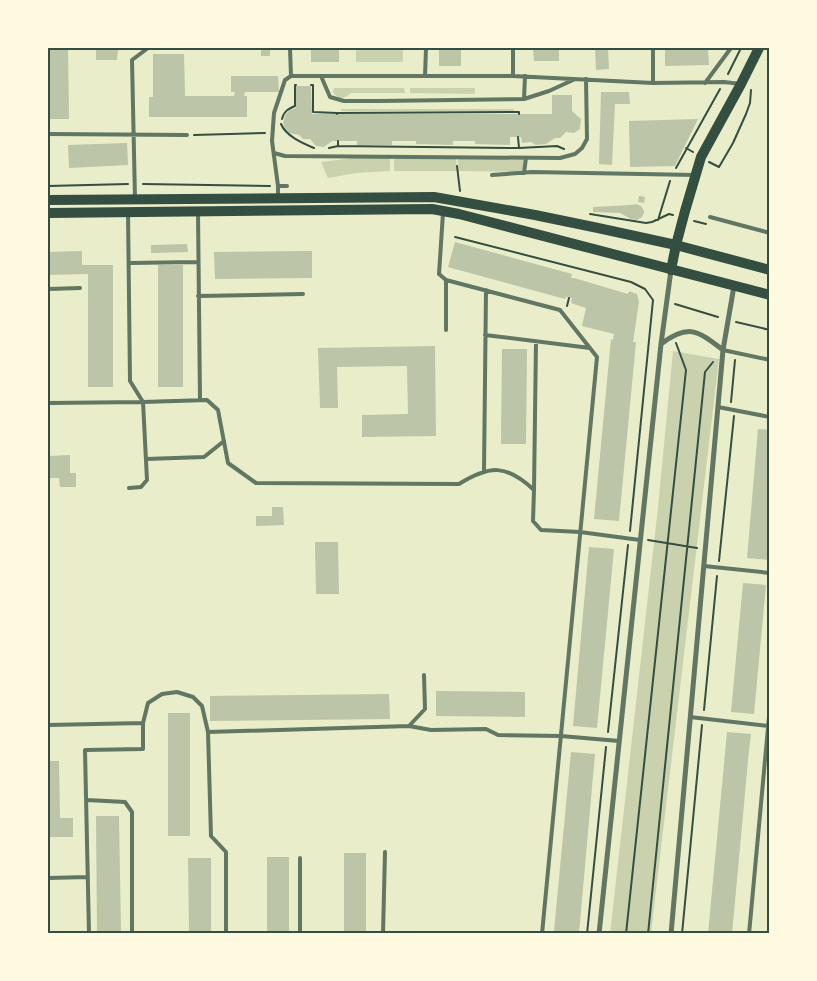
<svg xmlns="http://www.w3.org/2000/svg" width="817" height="981" font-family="'DejaVu Sans',sans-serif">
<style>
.green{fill:#cad2ad}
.building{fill:#bcc5a7}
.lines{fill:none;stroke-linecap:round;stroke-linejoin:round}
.path{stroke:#344e41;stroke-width:2}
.service{stroke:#617663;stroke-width:4}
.minor{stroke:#617663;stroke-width:5}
.secondary{stroke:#344e41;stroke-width:10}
.neatline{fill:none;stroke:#344e41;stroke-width:2}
</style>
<rect width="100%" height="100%" fill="#e9edc9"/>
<!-- green -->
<path class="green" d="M356,48H403V62H356Z
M334,88H404L405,93H351C345,98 341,100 335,95L333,92Z
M410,88H475V94L410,93Z
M341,109H514V111H341Z
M354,158H390V171L356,173L328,178L321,162Z
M394,159H456L457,171H394Z
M458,159H525L524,172L458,171Z
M673,351L719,359L651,933L610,934L658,507Z"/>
<!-- building -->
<path class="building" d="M48,48H68L69,119H48Z
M261,48H270V56H261Z
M311,48H339V62H311Z
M439,48H461V66H439Z
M533,48H559V61H534Z
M595,48H608L609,69L596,70Z
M665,48H708L709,65L665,66Z
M96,50H118L117,60H96Z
M153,54H184L185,96H234L235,92H231V76H278L279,92H245L244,96H247V117H149V97H153Z
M296,86H311L312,114H552V95H572V111L581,119L580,129L574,133L566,132L560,138H555L546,144L536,145L531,142L522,143L521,137H510V145L475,144V141H453V145L416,144V141H392V145H357V141H332L324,147L316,146L310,139H303L299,135L289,133L285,128L283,124L285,115L290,110L296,108Z
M601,92H629L630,104H615L612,165L599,164Z
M698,119L675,166L630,167L629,121Z
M127,143L128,165L69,168L68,145Z
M639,196L645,197L644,203L638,202Z
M636,204L641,206L644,211V213L641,218L636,220L631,219L620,213L593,212V207L631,205Z
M455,242L572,274L571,278H574L628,294L629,291L637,294L639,302L633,342H636L619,521L594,519L611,339L613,340L614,334L582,326L586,308L571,303L572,298L566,297L565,299L448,267Z
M187,244L188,252L151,253V245Z
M82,251V265H113V387H88V274L48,275V252Z
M312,251V278L215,279L214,252Z
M158,265H183V387H158Z
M435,346L436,436L362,437V415L408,414L407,366L337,367L338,408H320L318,348Z
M502,349H527L526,444H501Z
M758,429L770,430V560L747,558Z
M70,455V473H76V487H60L59,478H48V456Z
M272,507H283L284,525L256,526V516H272Z
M315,542H338L339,594H316Z
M589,547L614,549L597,728L573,726Z
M743,583L766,585L754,714L731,712Z
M436,691L525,692V717L436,716Z
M389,694L390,719L210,721V696Z
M168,713H190V836H168Z
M727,732L751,734L749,750L732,934H708Z
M571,752L595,754L579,933L554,931Z
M48,761H59L60,818H73V837H48Z
M96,816H119L121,934H97Z
M344,853H366V934H344Z
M267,857H289V934H267Z
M188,858H211V934H189Z"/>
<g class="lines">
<!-- path -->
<path class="path" d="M728,74L741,48
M311,85H313V112L337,113
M337,114V113L519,112V114
M282,119C284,111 288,109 295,106V85H296
M281,124C286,136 302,143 314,148
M194,135L265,133
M338,141V146L519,148L518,137
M329,148L338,146
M519,148L557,146L564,149
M686,148L693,152
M709,162L719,167L733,143L746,114L750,103L751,90
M457,166L460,191
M676,168L720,89
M143,184L270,186
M48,186L128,184
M590,214L646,223L652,222L669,214L673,215
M658,220L670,181
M694,221L706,224
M455,237L631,282L645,289L653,300L630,531
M675,304L718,317
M567,306L569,298
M736,322L770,330
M731,402L735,360
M648,540L697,548
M719,561L734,416
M704,710L717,576
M608,732L628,545
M587,934L606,747
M626,934L686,370L676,343
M648,934L705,372L713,362
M682,934L702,725"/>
<!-- service -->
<path class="service" d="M290,48L291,76
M513,48V76
M321,76L330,97L344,101H379L524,99L525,76
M425,76L426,48
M653,83V48
M705,83L731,48
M524,99L549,91L573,80
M48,134L187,135
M274,153L285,156L560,158L575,154L582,148L587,139L586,79
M524,173L526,158
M492,175L532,172L695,175
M278,186H287
M278,196V186L272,141L274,113L285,80L291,76H513L653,83L724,82L741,84
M135,199L132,60L148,48
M198,212L200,400
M128,213L130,381L143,402L147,480L141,487L129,488
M443,213L439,274L446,280L560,310L597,357L542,934
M710,217L770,233
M129,263L198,262
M446,280V330
M48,289L80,288
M198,296L303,294
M485,335L590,348
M723,350L770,360
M48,403L143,402L207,400L218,410L228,463L256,483L459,484C490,465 506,464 534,490L533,521L541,530L580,532L640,540
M718,407L770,417
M146,459L204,457L224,441
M484,471L486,290
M534,490L536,341
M704,566L770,573
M690,717L768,726
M48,725L143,723
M409,726L425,709L424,675
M87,800L125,802L132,812V934
M48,878L88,877
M89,934L85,750L143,749V723L148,703L162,694L177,692L193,697L202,706L208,732
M226,934V852L211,836L208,732L409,726L431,730L486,729L498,735L561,736L619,741
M300,934V858
M383,934L385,852
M749,934L770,706"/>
<!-- minor -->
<path class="minor" d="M661,344C689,323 698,331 723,350
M599,934L661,344L671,270
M671,934L723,350L734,286"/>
<!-- secondary -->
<path class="secondary" d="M48,200L434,197L535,215L598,228L676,245L770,270
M48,213L432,209L459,214L770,295
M671,270L676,245L685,211L701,157L741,84L759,48"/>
</g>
<!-- border -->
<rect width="817" height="981" fill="none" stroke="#fefae0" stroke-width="98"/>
<rect x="49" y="49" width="719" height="883" class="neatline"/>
</svg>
